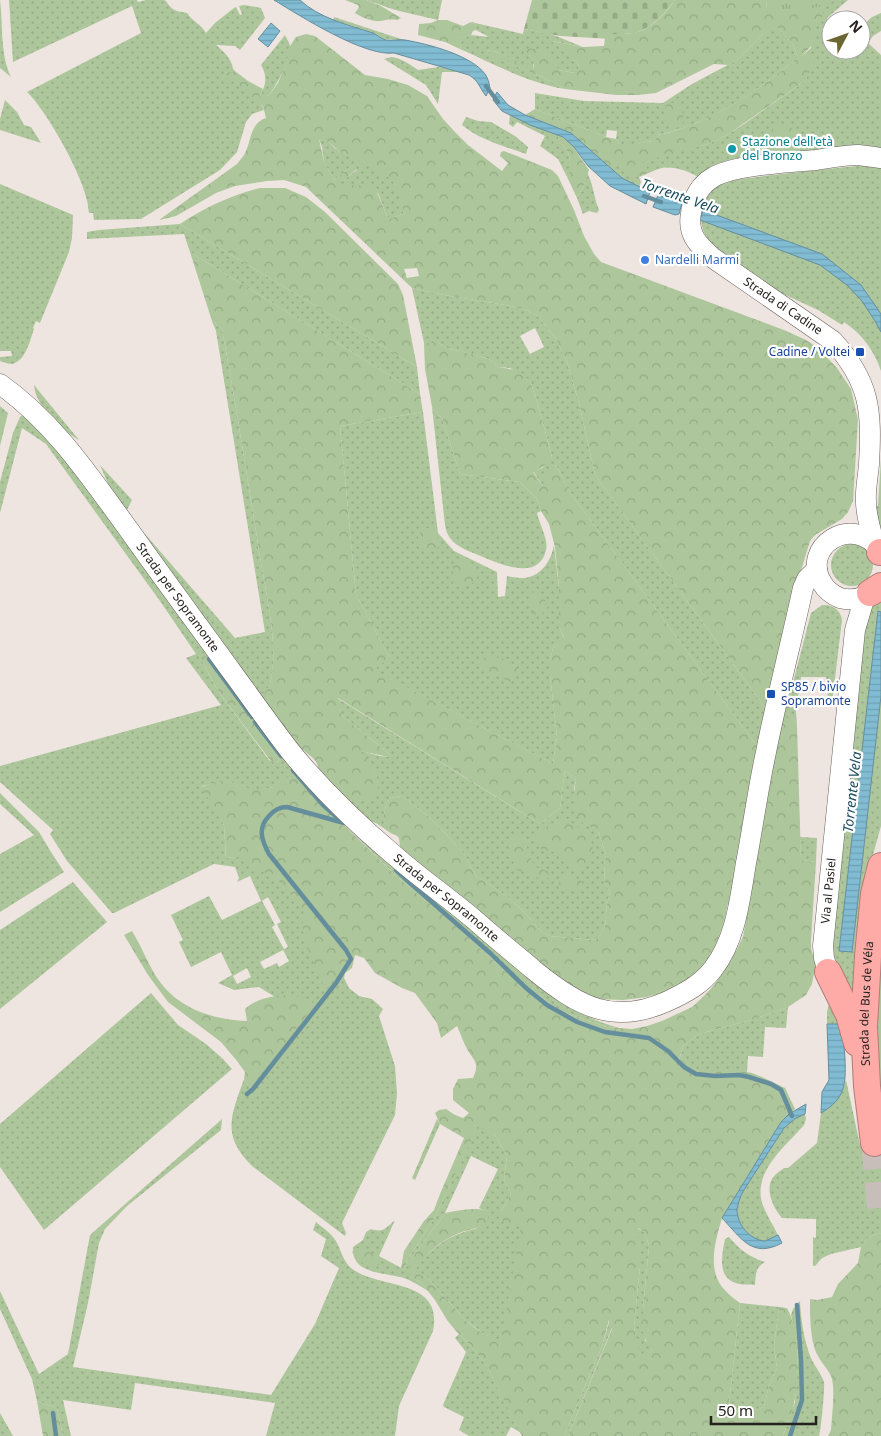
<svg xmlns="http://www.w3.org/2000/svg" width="881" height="1436" font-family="'Noto Sans',sans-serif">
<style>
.grass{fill:url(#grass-dots);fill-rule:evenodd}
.forest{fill:url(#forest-crowns);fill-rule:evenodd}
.cemetery{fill:url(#cemetery-stones)}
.park{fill:url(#park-tufts)}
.water{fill:url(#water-rules);stroke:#658e9d}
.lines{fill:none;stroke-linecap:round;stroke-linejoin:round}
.stream{stroke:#658e9d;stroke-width:4.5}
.highway-tunnel{stroke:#c7beb9;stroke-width:26;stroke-dasharray:26 13;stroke-linecap:butt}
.secondary-casing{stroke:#6a625d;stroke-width:21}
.highway-casing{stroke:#b27b78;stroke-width:28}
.secondary{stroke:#fff;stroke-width:20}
.highway{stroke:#feaba8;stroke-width:26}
.culture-dot{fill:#0f9aa8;stroke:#fff;stroke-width:2}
.shop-dot{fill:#3f7fe0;stroke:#fff;stroke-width:2}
.transit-dot{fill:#1a4fb4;stroke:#fff;stroke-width:2}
.labels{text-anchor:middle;stroke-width:4.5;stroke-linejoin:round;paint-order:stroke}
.culture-label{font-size:12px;fill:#0d838f;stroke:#fff;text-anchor:start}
.shop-label{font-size:12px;fill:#366cbe;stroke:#fff;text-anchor:start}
.street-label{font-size:12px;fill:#25211f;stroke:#fff}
.transit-label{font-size:12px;fill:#164399;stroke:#fff;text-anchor:end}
.water-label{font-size:14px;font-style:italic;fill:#1a4c5d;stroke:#fff}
</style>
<defs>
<pattern id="grass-dots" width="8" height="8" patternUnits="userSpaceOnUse" patternTransform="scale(1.25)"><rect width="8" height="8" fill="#adc69b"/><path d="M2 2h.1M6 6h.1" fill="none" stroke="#95aa85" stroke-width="1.8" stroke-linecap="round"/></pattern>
<pattern id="forest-crowns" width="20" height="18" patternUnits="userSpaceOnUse" patternTransform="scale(1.25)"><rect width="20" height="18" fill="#adc69b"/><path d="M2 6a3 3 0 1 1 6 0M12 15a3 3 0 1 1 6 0" fill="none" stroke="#95aa85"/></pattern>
<pattern id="cemetery-stones" width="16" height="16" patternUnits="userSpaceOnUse" patternTransform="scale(1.25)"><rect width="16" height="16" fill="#adc69b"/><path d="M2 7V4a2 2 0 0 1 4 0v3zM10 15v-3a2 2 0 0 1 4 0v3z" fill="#95aa85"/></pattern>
<pattern id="park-tufts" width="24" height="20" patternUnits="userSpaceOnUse" patternTransform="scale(1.25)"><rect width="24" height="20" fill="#adc69b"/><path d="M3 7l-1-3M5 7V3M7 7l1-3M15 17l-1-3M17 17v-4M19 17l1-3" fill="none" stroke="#95aa85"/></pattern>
<pattern id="water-rules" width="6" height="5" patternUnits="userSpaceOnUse" patternTransform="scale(1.25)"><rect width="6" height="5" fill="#81bcd3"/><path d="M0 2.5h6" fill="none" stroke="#6fa1b5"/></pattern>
</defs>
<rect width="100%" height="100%" fill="#efe5e0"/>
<!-- grass -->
<path class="grass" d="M0,0C3,23 0,55 11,77L0,68Z
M9,0H137L138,2L146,0H164L166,1C172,11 176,11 187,13C193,22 201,24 206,33L215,23L234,8L236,7L240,15L242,14L239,6L244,5L261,8L265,18L240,50L235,46L216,45C223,51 232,59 233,69L235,71L224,73C227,79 232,79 237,83C246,90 261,99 264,110L252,114L246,122L237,152L220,170L141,219L94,220L93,213H89C88,208 88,202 86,197C80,171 46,110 27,92L141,33L132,6L13,62Z
M366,0H442L438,20L395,10Z
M797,0H848L827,18V27L831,33V50H861V27L872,17L881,13V31L873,36L868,43L881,55V150L698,177C688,171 674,166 662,168C654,170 647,174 639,177L641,182L639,187L622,178L607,165H621L708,144L727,135L744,124L806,80L801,57L811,48C812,43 811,39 812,35C815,26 822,19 823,9Z
M334,17L404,40L383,39L376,34L333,20Z
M471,22L523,34L524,29L551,34L583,47L552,41L578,63L579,69L576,73L558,70L534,49L530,48L526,51L534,61L533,70L497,52L487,50L489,55L540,76L565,89C528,83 494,64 460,49L461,47L459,38L471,35L489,37L476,30V26Z
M778,28L792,43L798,57C759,90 708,126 657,135L656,142L644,141L639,144H620L616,139L617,131L607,130L606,137L535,109V93L584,101L663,103L692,84L737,60L762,35L771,29Z
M285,35C286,38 290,43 290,46C291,60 277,84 269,95L258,98C266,88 268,76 261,65Z
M392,57C403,59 409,64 418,70L439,67L462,72H442L438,104L426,85L384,59Z
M5,100L17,112L24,125L31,127L41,143L0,130V119Z
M510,114L544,130L558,135C561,148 571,148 570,165C570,171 571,172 567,177L558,159L540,146L545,136L517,122L513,127L509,124Z
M466,117L478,121L491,122L515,136L528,147L526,154C504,146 480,140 462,125Z
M319,139C328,139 331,146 338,150C353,160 386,169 395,184C400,192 401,205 404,214L388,219L378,193L338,184L357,170L352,166L334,180L324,162L322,147Z
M867,165L881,166V371C874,350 862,334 844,322L842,325L818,310L779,292L717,249C706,239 699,228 702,213C704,203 708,192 716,187C731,178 748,179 764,176C798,172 833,168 867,165Z
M587,173C593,182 594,199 599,210L597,213L589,211L583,214L577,198L584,185Z
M0,184L73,215L72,238L69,252L40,323L36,321L33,328L34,329C30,340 26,361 12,364C8,364 4,362 0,361V357L12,356L11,351H0Z
M180,224L417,367L420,394L190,252L184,234L87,239V232L99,230Z
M412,288L444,295L511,306L527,310L539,317L556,339L567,362L579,403L595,475L767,710L759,749L569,491L556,465L543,486L533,471L542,468L552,457L537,401L530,381L510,368L499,367L489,359L461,351L449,349L439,343H424ZM535,328L544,347L530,354L520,336Z
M212,321L222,329C236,405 248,481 260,557C266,593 277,638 272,674C271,684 268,690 260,696L213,634L126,512L109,486L100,465L132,500L126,512L235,638L265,632L216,331Z
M34,385L79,440C62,431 35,405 34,385Z
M432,407L442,418L460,474L520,482L537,499L541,511L537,513C539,523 549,541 546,550C539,581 502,565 483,557C472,552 457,548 450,538C445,531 445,524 444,516Z
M423,412L438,533L454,551L497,572L498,597L505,596L507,576C512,577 518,578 523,578C541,577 551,561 554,545L559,589V627L564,638L553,648L550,659V675L557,737L553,764L373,670L389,657L356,594L340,426Z
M24,414L51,440L282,754L550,995C571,1009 594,1021 619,1028L607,1027L562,1012L504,970L448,919L395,875L346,826L342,825L329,814L274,787L254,791L228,781L202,786L224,825L226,858L247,856L276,869L349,958L341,970L352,968L345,973L344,978L349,988L359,996L372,999L383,1009L379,1016L395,1066L397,1093L395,1115L342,1223L346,1233L345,1236L252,1166C221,1135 231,1116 244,1079L250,1088L293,996L275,997L259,987L234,990L218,983L232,975L221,952L191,967L179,942L183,940L171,915L209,896L222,920L261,901L250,876L237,882L239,878L235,867L214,864L114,913H112L67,861L50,834L53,830L0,782V766L221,705L186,658L196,654L160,601L46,444L22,428L0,513V482L13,433L20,417ZM200,652L280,759L277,763L269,760L218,691L201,659ZM268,897L281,922L277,924L288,947L284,949L272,927L275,925L262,901ZM283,950L289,961L279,967L277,963L264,969L260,962ZM247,968L251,977L237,984L233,976Z
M881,459V535L873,506H878Z
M831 565a21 21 0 1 1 42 0a21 21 0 1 1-42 0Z
M881,593V612H878L839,950L852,952L881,696V826L871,862L853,998L832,952L865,619L868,609Z
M822,605C832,604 841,610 842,620L832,703L828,701L826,677H801L796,712L797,725L792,717L780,723L786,697L789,698L811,613Z
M337,698L540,824L560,808L565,770L576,780L574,788L580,821L594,828L599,833L606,855L604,864L605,883L610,892C609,896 608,901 607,905C604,922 610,926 595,940L550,936C537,931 531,918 521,909C510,898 496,889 483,880L476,876L464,854L447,835L428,816L402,796L390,798C382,810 382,823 392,834L376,823L370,821L346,799L354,801L376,792C381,773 370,763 358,750L380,756L393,757L343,716L337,705Z
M751,790L732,901L727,905L736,857Z
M0,793L39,832L51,852L64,872L0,912V854L34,835L0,804Z
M800,837L817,838L816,862L801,860Z
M73,882L107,922L0,1009V930Z
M725,919L728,921L713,956L690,980L669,991L647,997L678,984L717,942Z
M881,939V1116L875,1026Z
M151,993L178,1025L206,1044L223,1059L232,1069L44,1230L0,1167V1124Z
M829,1004L843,1024H827V1012Z
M788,1007L786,1028L765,1027L763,1057L748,1056L747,1072L721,1071H698L679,1061L683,1046L699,1034L751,1020Z
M846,1080L860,1145L879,1142L881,1154V1233L869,1237L861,1247L831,1254L822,1258L815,1266H813V1237L816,1238V1219L782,1218C774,1209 765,1191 772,1179C774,1175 780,1171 784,1168H788L817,1143L821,1113C835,1105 841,1095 846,1080Z
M805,1114L806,1119L804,1125C786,1146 753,1171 762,1203C766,1214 773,1225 778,1235C773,1238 769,1241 763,1241C749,1240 737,1223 737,1209C738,1203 740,1198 742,1193L784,1128L796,1118Z
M222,1119L221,1130L127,1206L105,1229L99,1243L88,1303L73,1367L271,1395L315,1324L339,1268L321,1256L326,1239L313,1230L316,1222C323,1228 331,1233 336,1241C341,1250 343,1261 351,1268C378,1290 444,1277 433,1331L399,1406L395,1436H266L275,1403L135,1383L131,1410L63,1400L71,1436H63L57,1408L37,1401L32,1379L0,1309V1291L39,1374L68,1354L90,1235Z
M437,1119L440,1124L415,1180L412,1178Z
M478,1125L495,1135L507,1155L504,1179L511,1194L501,1212L522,1226L500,1346L465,1320L428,1278L413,1272C433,1246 446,1236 478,1228L485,1211L479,1208L498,1169L471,1156L445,1213L414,1255L411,1263V1276L423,1285L428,1291C420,1286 412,1281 404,1278C384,1272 351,1275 353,1247L363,1240L366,1232L371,1229C383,1233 386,1228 395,1220L379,1256L405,1270L407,1259L417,1245L435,1217Z
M637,1228L645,1232L649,1246L643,1309L645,1340L652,1349L650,1353L639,1356L634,1327L640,1266L616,1318L568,1436H564L602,1346Z
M729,1237C739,1249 749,1257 765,1262C755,1268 756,1274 755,1285C750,1284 744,1285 739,1284C716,1279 722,1255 725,1239Z
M800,1301C801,1320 804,1341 811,1358C815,1367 821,1373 824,1382C825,1387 821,1432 819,1436H783L795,1402L798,1363L797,1344L791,1315L793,1309Z
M740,1303L779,1307L774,1346L777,1368L769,1385L764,1407C751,1413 741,1411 729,1404Z
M459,1334L470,1345L485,1363L521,1433L511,1427L506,1436H469L459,1430L464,1417L444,1407L443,1405L466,1352L455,1338Z
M0,1413L13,1436H0Z"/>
<!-- forest -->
<path class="forest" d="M345,0H366L381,6L401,18L397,20C390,19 386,20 380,21C372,22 361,17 355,13L359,7L358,5Z
M675,0H767L766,9H799L826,5C823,9 824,12 822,17C819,24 814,30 812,37L814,43L802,56L809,55L815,59L806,80L727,135L708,144L642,162L647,167L646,174C635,178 628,175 621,165H607L571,133L525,115L535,109L606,137L616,139L620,144H639L644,141L655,142L657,135C707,126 759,90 798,57L792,43L778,28L771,30L762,35L737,60L728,65L714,64L656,93L638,95H616L565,89L540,76L488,55L487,50L497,52L533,69C537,61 530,57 525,51L530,48L548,51L557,59L558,70L575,73L579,69L578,63L551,41L583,47L604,46L605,38L612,39L613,34C620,34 627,34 634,33C652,29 665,14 675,0Z
M438,20H447L463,26L471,22L476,26V30L473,31L471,35L460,38L461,47L460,49L445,42L418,35L419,24L431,23Z
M306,34L315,36L365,75L388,79L408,85L427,96L443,119L455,132L468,145L502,171L508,163L500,156L501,152L504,151L552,170L558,176L574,210L584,236L594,254L601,262L784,330L806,340L818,348L837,368L851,389L858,420L853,501L848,512L842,519L815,535L810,541L799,577L767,710L595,475L579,403L567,362L556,339L539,317L527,310L511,306L444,295L412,288L306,187L284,180L267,181L235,186L216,193L176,216L159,220L237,164C239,161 242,158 244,155C252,141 249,124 266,118L263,106L236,83L226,78L223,73L235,71L248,81L263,89L259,97L269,95L278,83L286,64L290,46L296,37ZM319,139C328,139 335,149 343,153L387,176L395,184L404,214L388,219L375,187L339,184L357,169L352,166L334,180L324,162ZM417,268L419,276L407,278L404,269Z
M673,103C682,106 684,114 683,123L677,128C665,127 663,115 666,105Z
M786,123L795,131L798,141C795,144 793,148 789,150C781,153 771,146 771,137C771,135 772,132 772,129L777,125Z
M558,135L569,141L589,170L584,185L577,198L567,177C570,172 570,171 570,165C571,148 561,148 558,135Z
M260,188H285L306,197L325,212L398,284L403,295L417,367L180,224C206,207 230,196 260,188Z
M190,252L420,394L423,412L340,426L356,594L389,657L374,670L553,764L557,737L550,675V659L553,648L564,637L559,627V588L555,547L549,524L541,511L537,499L520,482L460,474L442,418L432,407L425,369L424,343H439L449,349L461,351L489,359L499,367L520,371L530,381L537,401L552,457C547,465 541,468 533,472L543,486C545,477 547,469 556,465L569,491L759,749L736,857L725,919L717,942L702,966L678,984L647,997L623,1000L599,999L583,993L550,972L420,866L400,847L399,838C396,834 393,835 390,832C381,822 383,808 390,798L402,796L428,816L447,835L464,854L476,876L483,880C496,889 510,898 521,909C531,918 537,931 550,936L595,940C610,926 604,922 607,905C608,901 609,896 610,892L605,883L604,864L606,855L599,833L593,828L580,821C574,808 573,794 576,780L565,770L560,808L540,824L338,698L337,705L343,716L394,758L360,751C369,760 377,770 378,784C379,800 357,806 345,798C336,792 326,778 318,770C318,761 314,759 308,754C288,738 274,717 260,696C268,690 271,684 272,674C277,638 266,593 260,557C248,481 236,405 222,329L212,321Z
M0,406L8,413L0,446Z
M426,528H432L438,533L439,545L435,552L426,551L418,544V535Z
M458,560L469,563L476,569L477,578C471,587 463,588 453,586V566Z
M531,592C541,595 545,597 548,607L540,616C531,614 530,610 527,602Z
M201,651L280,759L276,764L270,760L218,691L201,659L196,654Z
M488,656C504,658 511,659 520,673L511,682L493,675L480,666V661Z
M792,717L797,725L801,860L816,862L811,940V949L816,962L812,984L806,995L788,1007L751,1020L699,1034L683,1046L679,1060L698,1071H740L752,1073L762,1077L785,1088L795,1109L789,1114L781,1122L722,1218C716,1239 707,1267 722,1287C727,1293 733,1298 740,1303L729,1404C742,1411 750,1413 764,1407L769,1385L777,1368L774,1346L779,1307L787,1308C800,1331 800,1378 794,1403C792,1415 786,1426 783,1436H568L612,1329L609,1320L602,1346L564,1436H522L485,1363L470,1345L455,1330L447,1320L435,1300L423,1285L411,1276C409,1268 410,1263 414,1255L445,1213C456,1211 502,1200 484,1226C478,1228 471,1229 465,1231C441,1239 428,1252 414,1272L428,1278L465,1320L475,1328L500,1345L521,1226L504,1224L501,1212L511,1194L504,1179L507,1155L495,1135L478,1126L435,1217L417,1245L407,1259L405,1270L401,1268L404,1251L424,1221L434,1210L440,1194L464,1138L440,1124L435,1113L439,1110L446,1109L455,1115L463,1118L469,1113L453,1100V1089L458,1079L473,1078C481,1061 472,1060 465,1045C462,1039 460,1032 457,1026L441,1038L437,1023L415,993L402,988L375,973L364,958L355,955L352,968L340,971L325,991C318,965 296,937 304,910L278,880L269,874L256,870L240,857L226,858L224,825L201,787L217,782L228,781L254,790L274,787L292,774L341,825L345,826L395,875L448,919L504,970L562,1012L607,1027L632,1029L647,1026L662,1021L692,1007L705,995L715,984L731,961L743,937L780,723L785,718ZM638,1228L645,1232L649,1246L643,1309V1334L648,1345L652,1349L650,1353H643L640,1356L634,1327L640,1266Z
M561,820L570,821L590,837L593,850L586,864L575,873L554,852L541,849L536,842V836C544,828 550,823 561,820Z
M517,833L526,841L528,853L535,867L550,872V877L543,880L532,875L517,870L510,853L511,836Z
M565,876L573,877L582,881V888C575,894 565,891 559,884L560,879Z
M132,931C142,947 149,967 160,982C180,1009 214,1020 247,1021L245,1009C255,999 279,993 293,996C300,997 309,1001 316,1004L250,1088L244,1079L245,1072L237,1061L221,1042L168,1002L148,975L124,935Z
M881,1233V1436H828L831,1430C832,1416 835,1392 832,1379C830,1371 822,1364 818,1356C810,1342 810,1316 810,1299L817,1300L832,1297L838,1284L858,1263L861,1247L869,1237Z
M357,1248C364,1252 372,1252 379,1256C380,1261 380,1264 376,1267C365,1266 358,1261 352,1252Z
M37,1401L57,1408L63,1436H43Z"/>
<!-- cemetery -->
<path class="cemetery" d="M532,0H675C665,13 652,29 634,33C627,34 620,34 613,34L612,39L560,36L524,29Z"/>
<!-- park -->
<path class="park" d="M767,0H834C821,12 783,9 766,9Z"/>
<!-- water -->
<path class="water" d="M274,0H300C319,18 348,25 373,33C378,35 381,39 386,40C392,41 399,39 405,40C428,44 471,55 485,74C488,78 489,83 490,88L486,96C478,86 480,82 469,75L394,53C365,57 300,16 274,0Z
M271,23L280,31L268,47L258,39Z
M497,92L508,105L525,115L571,133L622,178L650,192L646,204L610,186L588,166L573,146L563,137L530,125L502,111L493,100Z
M658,195L682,203L679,214L675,215L653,207Z
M703,210L822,254L861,285L881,314V332L875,321L862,301L847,285L820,265L700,220Z
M878,611L881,612V696L852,952L839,951Z
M827,1024H843C844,1036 844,1048 845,1059C846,1085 845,1099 821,1113L822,1092L829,1080Z
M806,1104L805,1114L796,1118L784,1128L742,1193C740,1198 738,1204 737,1209C737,1225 750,1240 765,1241L778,1235L782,1243C752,1259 741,1238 722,1218L781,1122L789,1114Z"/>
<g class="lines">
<!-- stream -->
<path class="stream" d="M486,86L498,102
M644,196L661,202
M209,659L252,717
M255,722L281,756
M293,770L323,805L338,818
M396,870L410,883L490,953L526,988L547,1005L577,1022L605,1032L649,1038L668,1051L684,1067L696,1074L715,1076L739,1075L749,1077L771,1084L781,1090L792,1116
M247,1094L253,1089L336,983L351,959L346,950L269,854C262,841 257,828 269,816C274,810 280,807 287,807L344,823
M53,1413L56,1436
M790,1436L802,1400L801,1360L797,1305"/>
<!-- highway-tunnel -->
<path class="highway-tunnel" d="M874,1143L881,1217"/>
<!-- secondary casing -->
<g class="secondary-casing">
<g id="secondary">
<path id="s1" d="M0,384C55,423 90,477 129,530C163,578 198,625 232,672C251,698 270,725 290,751C321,789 356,823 394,855C420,878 449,898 476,921C495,938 515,954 535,971C578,1006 613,1026 668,1001C685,993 702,984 713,969C736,940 740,898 746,863C753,826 758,789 766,752C777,697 791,643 803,588L807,579L817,569"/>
<path d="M874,543C871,530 866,516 866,502C865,490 868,477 869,464C872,410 870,382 833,341L713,258C698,245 687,234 691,213C693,199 699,186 712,178C731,165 791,162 816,160C830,158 845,155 858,155C866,156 874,157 881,158"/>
<path d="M873,591C863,599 852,601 840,598C833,595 826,590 822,583C800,547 852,513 879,549"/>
<path id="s2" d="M828,972L824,958L823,946L855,630L865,596"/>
</g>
</g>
<!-- highway casing -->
<g class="highway-casing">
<g id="highway">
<path d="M880,552H881"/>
<path d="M870,593L881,586"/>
<path d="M828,972L849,1015L857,1043"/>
<path id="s3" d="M874,1143L867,1086L864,1027L868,956L874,894L881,866"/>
</g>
</g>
<!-- secondary -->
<use href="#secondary" class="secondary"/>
<!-- highway -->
<use href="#highway" class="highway"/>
</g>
<!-- markers -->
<circle class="culture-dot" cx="732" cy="149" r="5"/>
<circle class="shop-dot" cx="645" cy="260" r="5"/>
<g class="transit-dot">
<rect x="855" y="347" width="10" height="10" rx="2.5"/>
<rect x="766" y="689" width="10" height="10" rx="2.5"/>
</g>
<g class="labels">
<!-- culture labels -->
<g class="culture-label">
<text x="742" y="146">Stazione dell'età<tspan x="742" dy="14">del Bronzo</tspan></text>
</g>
<!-- shop labels -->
<g class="shop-label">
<text x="655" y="264">Nardelli Marmi</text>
</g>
<!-- street labels -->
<g class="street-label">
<text transform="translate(783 306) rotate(34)" y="4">Strada di Cadine</text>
<text dy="4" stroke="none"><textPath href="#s1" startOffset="279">Strada per Sopramonte</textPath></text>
<text dy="4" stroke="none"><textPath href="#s2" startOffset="82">Via al Pasiel</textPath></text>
<text dy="4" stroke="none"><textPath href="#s1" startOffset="684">Strada per Sopramonte</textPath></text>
<text dy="4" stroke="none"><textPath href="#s3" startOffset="140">Strada del Bus de Véla</textPath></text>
</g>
<!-- transit labels -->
<g class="transit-label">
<text x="850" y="356">Cadine / Voltei</text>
<text x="781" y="691" text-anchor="start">SP85 / bivio<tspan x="781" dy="14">Sopramonte</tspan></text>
</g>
<!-- water labels -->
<g class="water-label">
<text transform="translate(680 196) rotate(19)" y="5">Torrente Vela</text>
<text transform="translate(852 792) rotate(-84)" y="5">Torrente Vela</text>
</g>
</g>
<!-- north arrow -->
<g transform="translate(846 35) rotate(49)"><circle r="24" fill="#ffffff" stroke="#a8a6a5"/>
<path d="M0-4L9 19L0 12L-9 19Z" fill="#6b6632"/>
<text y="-8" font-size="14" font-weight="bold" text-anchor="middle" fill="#25211f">N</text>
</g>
<!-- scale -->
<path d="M711 1416v8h105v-8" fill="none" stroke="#25211f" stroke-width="2.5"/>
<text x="718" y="1416" font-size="15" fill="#25211f" stroke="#ffffff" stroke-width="4" paint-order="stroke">50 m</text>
</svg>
